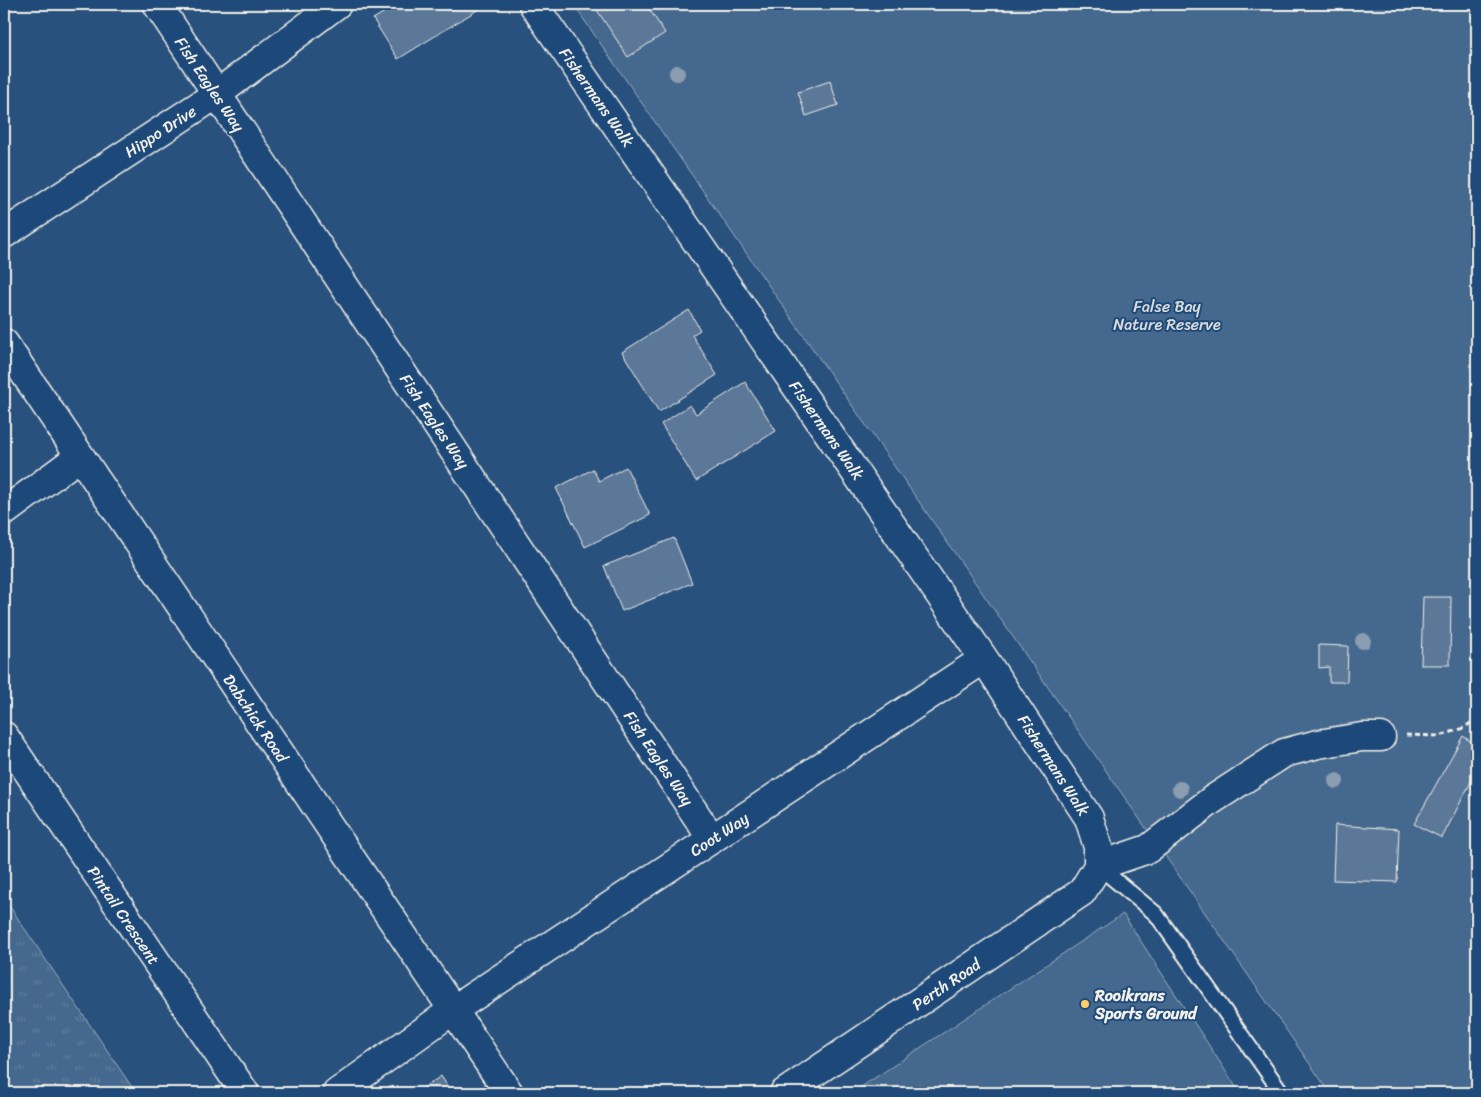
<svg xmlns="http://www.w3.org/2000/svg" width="1481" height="1097" font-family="Sriracha,sans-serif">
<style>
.grass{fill:url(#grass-tufts);stroke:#9cacbb}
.park{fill:#45688e;stroke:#9cacbb}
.building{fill:#5b7899;stroke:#f4f1e8}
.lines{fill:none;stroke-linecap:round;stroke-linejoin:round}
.service-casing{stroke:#f4f1e8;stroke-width:18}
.minor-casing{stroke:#f4f1e8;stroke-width:31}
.path{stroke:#f4f1e8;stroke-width:3;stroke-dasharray:5 4;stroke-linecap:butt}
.service{stroke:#1f4a7a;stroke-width:14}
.minor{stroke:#1f4a7a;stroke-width:28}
.tree{fill:#8a9db1}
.poi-dot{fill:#ffd166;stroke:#1f4a7a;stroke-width:2}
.labels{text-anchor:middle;stroke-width:4;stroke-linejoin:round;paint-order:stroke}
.street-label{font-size:16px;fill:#f4f1e8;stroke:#1f4a7a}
.park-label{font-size:16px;fill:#dadcda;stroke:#1f4a7a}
.poi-label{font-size:16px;font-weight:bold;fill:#f4f1e8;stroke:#1f4a7a;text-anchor:start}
</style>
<defs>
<pattern id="grass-tufts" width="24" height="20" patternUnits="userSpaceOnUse" patternTransform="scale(1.25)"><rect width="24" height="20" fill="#45688e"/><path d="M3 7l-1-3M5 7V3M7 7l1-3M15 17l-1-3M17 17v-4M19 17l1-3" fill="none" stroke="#607e9e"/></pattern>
</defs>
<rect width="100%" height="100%" fill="#28517e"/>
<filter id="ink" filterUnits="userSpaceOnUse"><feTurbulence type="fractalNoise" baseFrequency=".02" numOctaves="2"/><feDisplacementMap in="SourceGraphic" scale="10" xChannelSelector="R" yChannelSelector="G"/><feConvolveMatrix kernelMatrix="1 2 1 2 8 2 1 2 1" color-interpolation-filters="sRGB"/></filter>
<g filter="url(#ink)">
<!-- grass -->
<path class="grass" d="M4,898L136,1093H4Z"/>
<!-- park -->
<path class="park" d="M573,4H1477V1093H1330Z
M1123,914L1240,1093H852Z"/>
<!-- building -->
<path class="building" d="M398,4H487L398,59L373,19Z
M593,4H646L665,33L628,57Z
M830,81L838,105L806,116L798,92Z
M689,310L700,330L692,335L717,375L659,412L622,352Z
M745,382L776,431L696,481L661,424L690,405L696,414Z
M626,467L650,515L585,547L556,488L593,469L599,481Z
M674,538L692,583L622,611L604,566Z
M1423,597H1451L1450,665H1421Z
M1319,645L1348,646L1347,682H1329V667L1319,668Z
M1463,736L1477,746V770L1442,838L1414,824Z
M1335,825L1399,829L1397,882L1333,880Z
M441,1076L452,1093H416Z"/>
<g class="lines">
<!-- service casing -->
<g class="service-casing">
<path id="service" d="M1098,866L1156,914L1282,1093"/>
</g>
<!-- minor casing -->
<g class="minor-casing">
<path id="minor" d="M157,4L712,839
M533,4L984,659L1089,818L1098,847V866
M4,234L217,94L337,4
M4,343L509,1093
M4,512L80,456
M4,736L245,1093
M1098,866L1148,849L1212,800L1284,753L1318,744L1362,737H1381
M337,1093L453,1010L984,659
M784,1093L1082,892L1098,866"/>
</g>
<!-- path -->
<path class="path" d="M1406,735L1440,736L1464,728L1477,718"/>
<!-- service -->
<use href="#service" class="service"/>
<!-- minor -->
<use href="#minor" class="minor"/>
</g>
<!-- trees -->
<g class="tree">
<circle cx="677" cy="73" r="8"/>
<circle cx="1363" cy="641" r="8"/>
<circle cx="1336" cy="781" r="8"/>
<circle cx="1180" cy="789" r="8"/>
</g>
</g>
<!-- markers -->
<circle class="poi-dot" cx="1085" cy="1004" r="5"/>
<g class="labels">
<!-- street labels -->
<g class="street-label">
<text transform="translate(210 84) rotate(56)" y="6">Fish Eagles Way</text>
<text transform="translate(597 97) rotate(55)" y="6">Fishermans Walk</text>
<text transform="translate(160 131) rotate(-33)" y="6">Hippo Drive</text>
<text transform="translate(435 421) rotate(56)" y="6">Fish Eagles Way</text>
<text transform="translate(827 430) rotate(55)" y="6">Fishermans Walk</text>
<text transform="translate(256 718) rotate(56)" y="6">Dabchick Road</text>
<text transform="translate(659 758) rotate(56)" y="6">Fish Eagles Way</text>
<text transform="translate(1054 765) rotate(57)" y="6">Fishermans Walk</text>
<text transform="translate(719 834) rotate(-33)" y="6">Coot Way</text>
<text transform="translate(124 915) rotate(56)" y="6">Pintail Crescent</text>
<text transform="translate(946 984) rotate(-34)" y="6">Perth Road</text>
</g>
<!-- park labels -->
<g class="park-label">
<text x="1167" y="312">False Bay<tspan x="1167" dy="18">Nature Reserve</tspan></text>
</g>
<!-- poi labels -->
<g class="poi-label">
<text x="1095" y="1001">Rooikrans<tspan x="1095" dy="18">Sports Ground</tspan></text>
</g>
</g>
<!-- margin -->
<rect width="1481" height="1097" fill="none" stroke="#1f4a7a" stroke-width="20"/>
<rect x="10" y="10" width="1461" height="1077" fill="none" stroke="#f4f1e8" stroke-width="2" filter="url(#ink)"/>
</svg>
